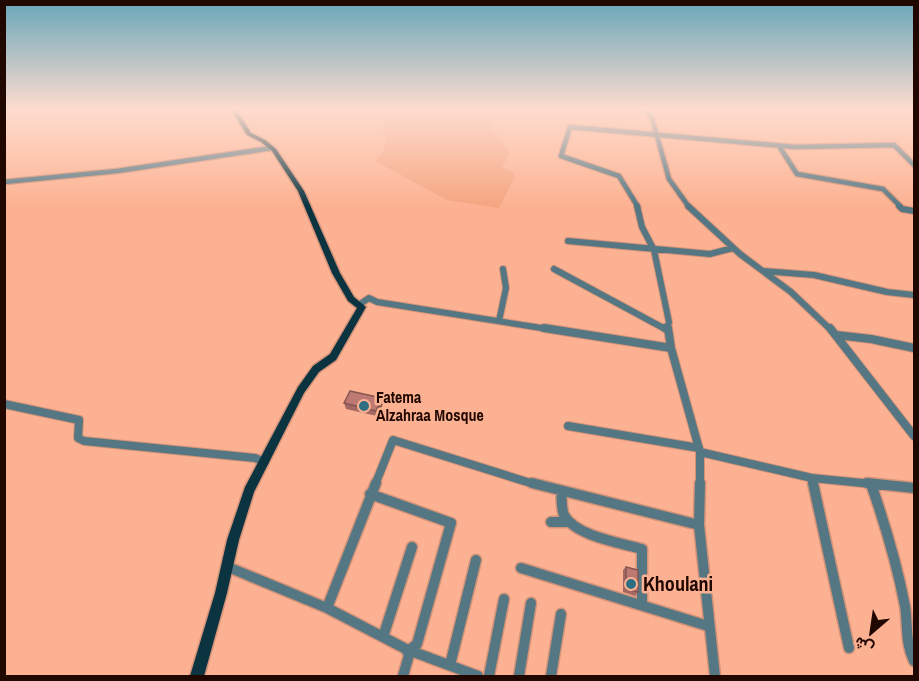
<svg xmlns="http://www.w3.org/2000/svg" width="919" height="681" font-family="'Archivo Narrow',Vazirmatn,sans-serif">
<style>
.built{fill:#f5a581}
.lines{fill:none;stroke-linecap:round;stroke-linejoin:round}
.minor-far3-casing{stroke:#d49378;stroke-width:7}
.minor-far2-casing{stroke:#d49378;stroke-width:8}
.minor-far1-casing{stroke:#d49378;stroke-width:10}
.minor-casing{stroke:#d49378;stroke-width:13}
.major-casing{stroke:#d49378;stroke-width:3}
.minor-far3{stroke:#557784;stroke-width:4.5}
.minor-far2{stroke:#557784;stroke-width:6}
.minor-far1{stroke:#557784;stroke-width:8}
.minor{stroke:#557784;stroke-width:10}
.major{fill:#0b3340;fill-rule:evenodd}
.wall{fill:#a46863}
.shaded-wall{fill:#865550}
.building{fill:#bf7973;stroke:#865550;stroke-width:1.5}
.poi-dot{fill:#2f6d83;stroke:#fcb292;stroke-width:2}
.labels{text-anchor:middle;stroke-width:5;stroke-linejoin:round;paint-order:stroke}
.poi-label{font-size:16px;font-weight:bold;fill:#200700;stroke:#fcb292;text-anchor:start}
.near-poi-label{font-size:20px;font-weight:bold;fill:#200700;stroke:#fcb292;text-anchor:start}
</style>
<rect width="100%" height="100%" fill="#fcb292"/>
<!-- built -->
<path class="built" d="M391,110H497L493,129L510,153L502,167L513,172L515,177L499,208L447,200L375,161L383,152L386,141L383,127Z"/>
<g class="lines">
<!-- minor-far3 casing -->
<g class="minor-far3-casing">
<path id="minor-far3" d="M646,110L652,118L669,179L689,207
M779,146L797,174L883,189L901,207
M4,182L117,171L272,148
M638,207L619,176L561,156L570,127L795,147L894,145L914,165"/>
</g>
<!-- minor-far2 casing -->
<g class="minor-far2-casing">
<path id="minor-far2" d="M637,206L642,227L654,250L669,322L667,330
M688,206L740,254L791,292L831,330
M899,206L902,209L914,211
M568,241L710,254L733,248
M554,269L667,330
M763,271L814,275L887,292L914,295
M360,304L369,298L377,302L554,330
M499,321L506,288L503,269"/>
</g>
<!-- minor-far1 casing -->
<g class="minor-far1-casing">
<path id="minor-far1" d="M544,328L671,348L700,452V485
M665,328L668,330
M668,328L671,348
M830,328L914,436
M836,335L871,339L914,348
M4,404L79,420L78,438L84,441L255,458L265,462
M568,426L699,448
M700,452L812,478L882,485
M812,478L813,485
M375,485L393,440L537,485"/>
</g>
<!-- minor casing -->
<g class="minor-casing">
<path id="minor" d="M532,483L699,525
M700,483L699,525L715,676
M813,483L849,648
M867,483L914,488
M871,484C885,524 897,565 905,606C908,625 905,643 914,661
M561,491C562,498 561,508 564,515C575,536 621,543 642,549V605
M370,494L451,523L417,644L408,651
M551,522H568
M228,567L327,608L406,649L409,655L403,676
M521,568L708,626
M327,608L376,483
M383,637L412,547
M411,651L478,676
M450,665L476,560
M489,676L504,599
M519,676L531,603
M551,676L561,614"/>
</g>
<!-- major casing -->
<g class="major-casing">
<path id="major" d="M231,110H237L251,133L265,140L276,149L304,191L340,273L354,297L366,307L336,360L319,372L304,393L254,492L239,540L227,593L204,676H190L215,593L227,540L245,487L298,387L313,366L330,354L357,308L348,301L332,273L298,191L272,151L261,142L247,135Z"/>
</g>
<!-- minor-far3 -->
<use href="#minor-far3" class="minor-far3"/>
<!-- minor-far2 -->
<use href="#minor-far2" class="minor-far2"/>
<!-- minor-far1 -->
<use href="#minor-far1" class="minor-far1"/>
<!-- minor -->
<use href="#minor" class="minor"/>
<!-- major -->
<use href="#major" class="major"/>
</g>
<!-- wall -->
<path class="wall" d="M344,403L383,404L377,416L346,409Z
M626,567L638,592L635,596L623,592V570Z"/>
<!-- shaded-wall -->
<path class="shaded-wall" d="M382,398L383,404L377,416L376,411Z"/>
<!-- building -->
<path class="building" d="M350,391L382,398L376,411L344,403Z
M626,567L638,570V592L626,589Z"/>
<!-- sky -->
<linearGradient id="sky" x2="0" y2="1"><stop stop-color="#67a6b9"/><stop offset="0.53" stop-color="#fedcce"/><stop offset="1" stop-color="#fedcce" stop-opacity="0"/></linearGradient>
<rect width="919" height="206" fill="url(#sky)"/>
<!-- markers -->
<g class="poi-dot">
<circle cx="364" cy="406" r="6"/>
<circle cx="631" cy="584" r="6"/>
</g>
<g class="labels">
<!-- poi labels -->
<g class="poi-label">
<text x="376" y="403">Fatema<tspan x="376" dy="18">Alzahraa Mosque</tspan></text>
</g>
<!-- near-poi labels -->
<g class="near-poi-label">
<text x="643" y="591">Khoulani</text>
</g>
</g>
<!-- border -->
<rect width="919" height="681" fill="none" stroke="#200700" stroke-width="12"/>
<!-- north arrow -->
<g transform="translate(871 633) rotate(209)" stroke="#fcb292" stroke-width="4.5" paint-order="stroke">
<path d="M0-4.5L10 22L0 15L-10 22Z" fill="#200700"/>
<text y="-9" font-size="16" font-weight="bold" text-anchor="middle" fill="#200700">ش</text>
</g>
</svg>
